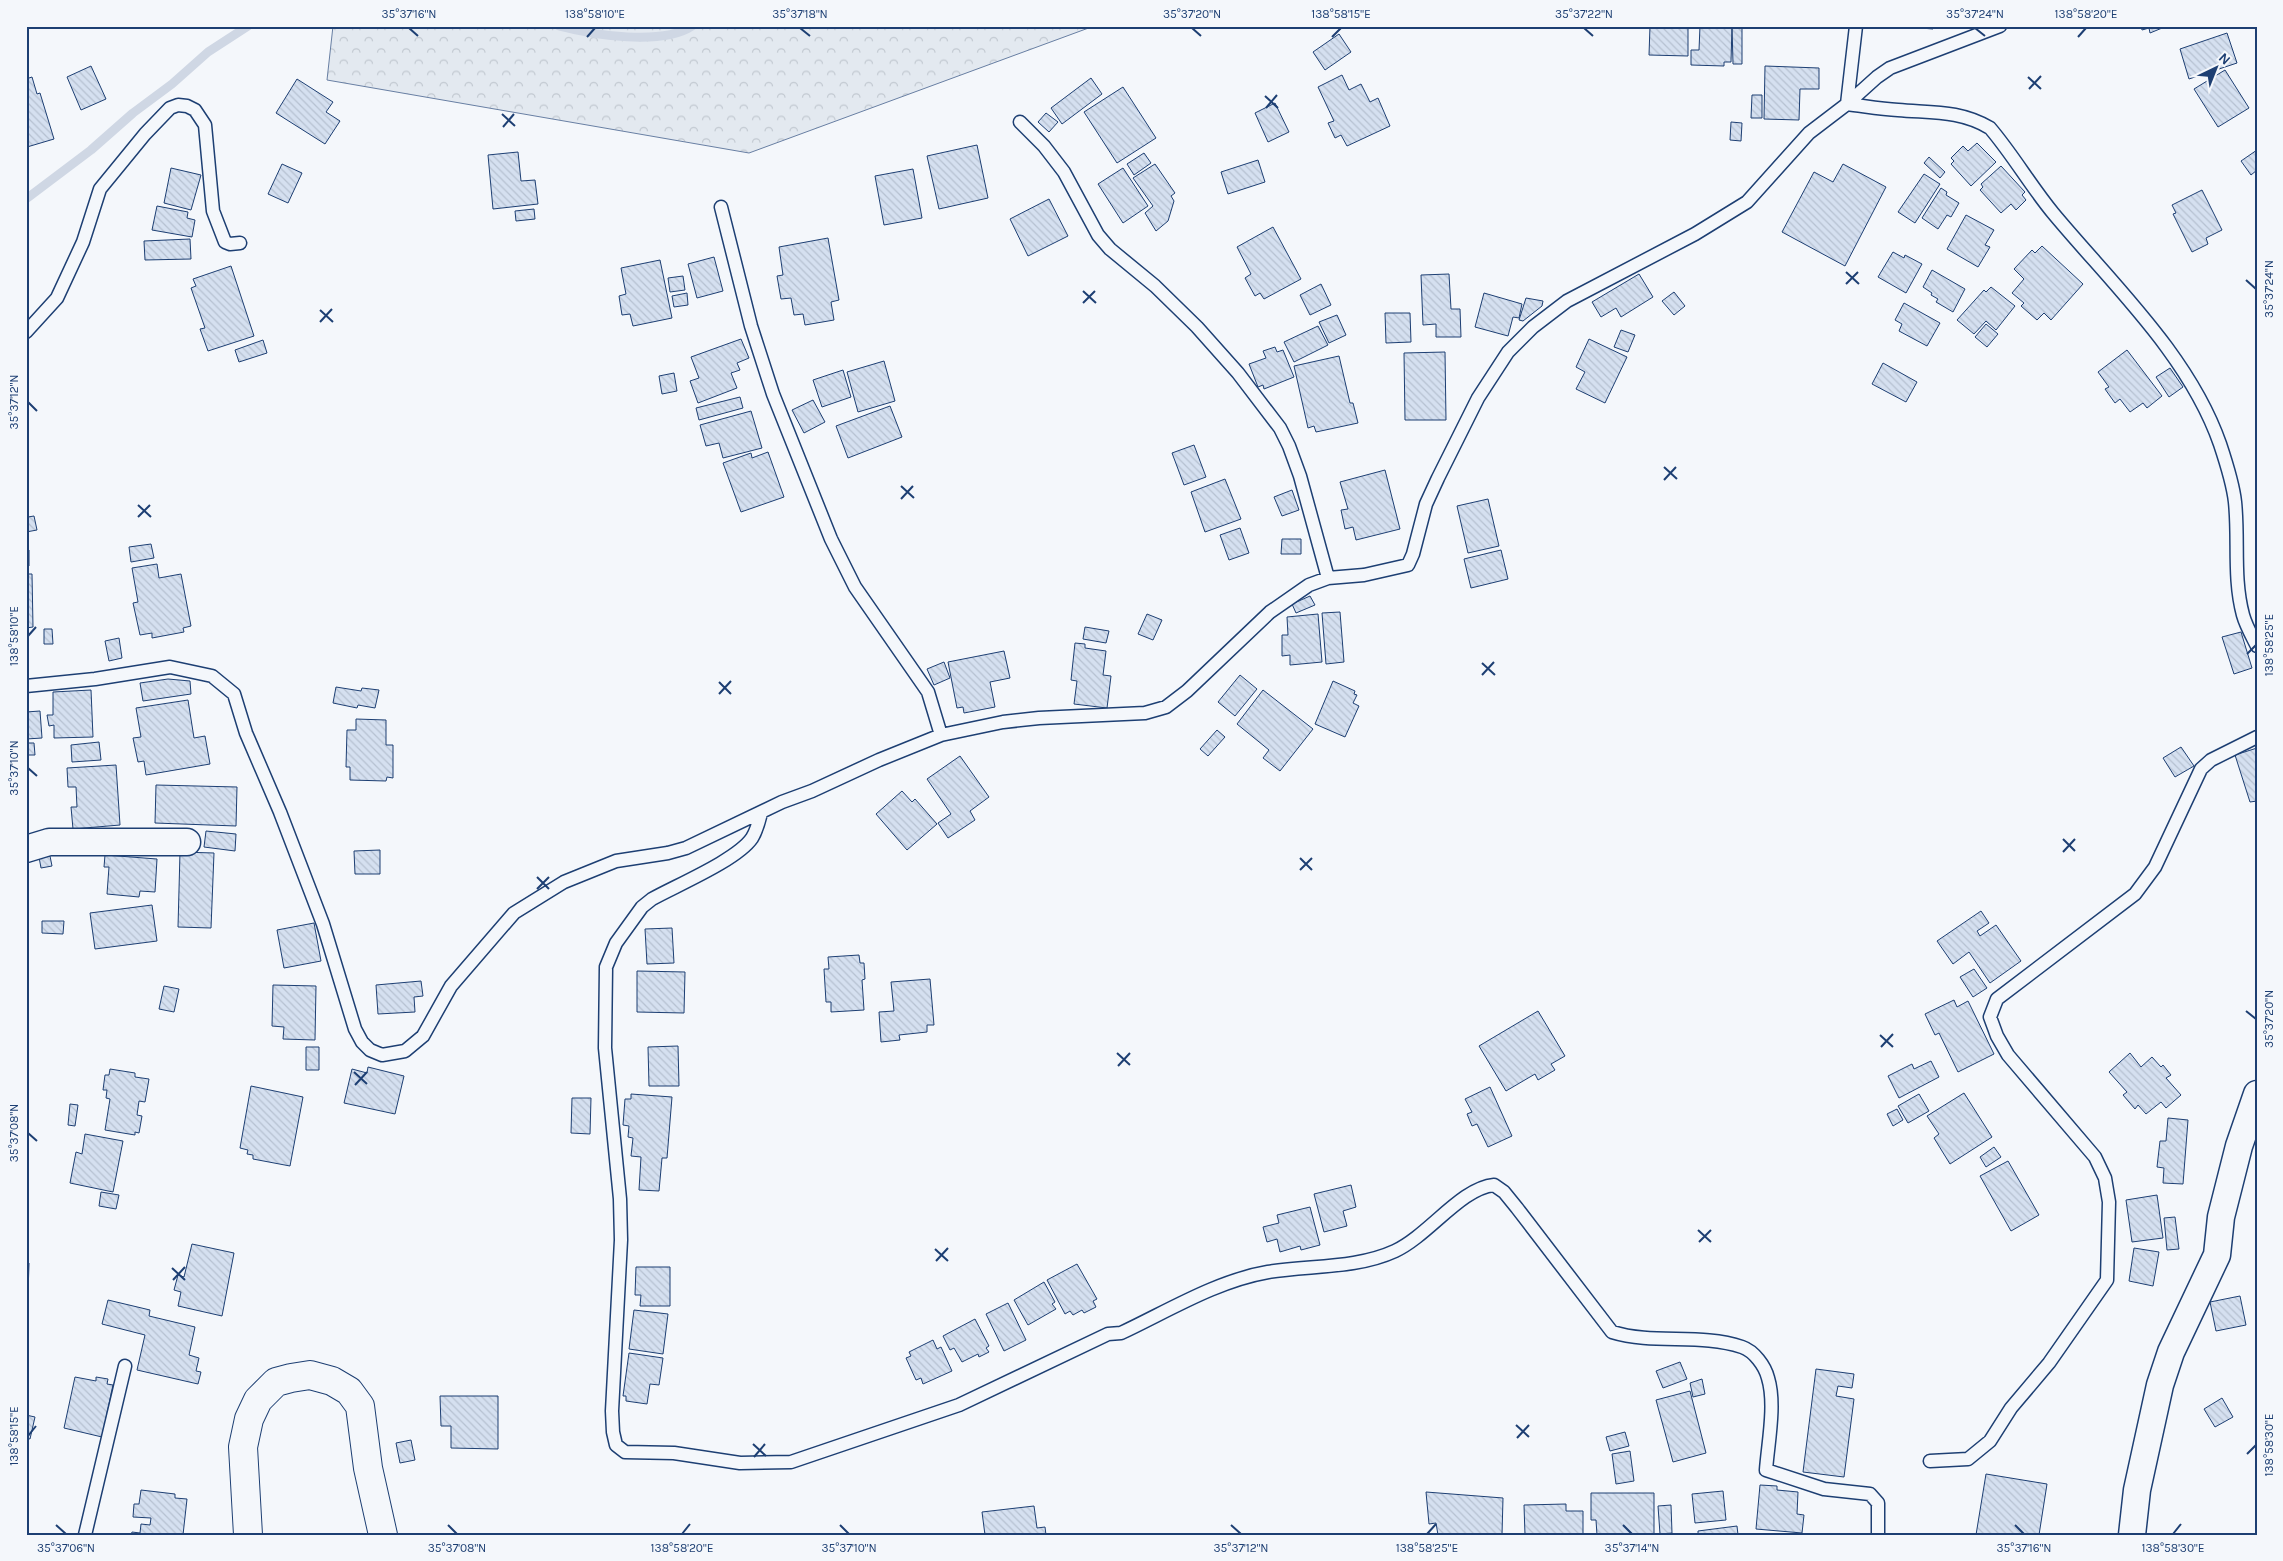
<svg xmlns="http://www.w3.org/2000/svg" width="2283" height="1561" font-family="Karla,sans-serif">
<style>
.forest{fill:url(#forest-crowns);stroke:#687fa3}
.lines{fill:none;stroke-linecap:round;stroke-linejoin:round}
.stream{stroke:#cfd7e4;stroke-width:9}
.building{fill:url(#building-back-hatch);stroke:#1d3f73}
.service-casing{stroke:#1d3f73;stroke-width:15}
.minor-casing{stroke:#1d3f73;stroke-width:29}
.tertiary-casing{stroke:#1d3f73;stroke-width:30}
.service{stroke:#f4f7fb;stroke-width:12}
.minor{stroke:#f4f7fb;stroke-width:26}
.tertiary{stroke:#f4f7fb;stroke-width:28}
.ticks{fill:none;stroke:#1d3f73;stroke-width:2}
.neatline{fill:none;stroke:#1d3f73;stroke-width:2}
.ticks-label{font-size:12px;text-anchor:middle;fill:#1d3f73}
</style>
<defs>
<pattern id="forest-crowns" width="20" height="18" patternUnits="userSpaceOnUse" patternTransform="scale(1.25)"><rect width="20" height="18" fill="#e3e9f0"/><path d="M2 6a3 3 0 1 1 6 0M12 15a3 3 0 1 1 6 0" fill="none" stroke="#c2c9d1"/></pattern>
<pattern id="building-back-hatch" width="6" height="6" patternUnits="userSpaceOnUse" patternTransform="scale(1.25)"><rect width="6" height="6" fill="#d5e0f0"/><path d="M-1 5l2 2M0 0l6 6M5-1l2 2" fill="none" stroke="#b6c1d1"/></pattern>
</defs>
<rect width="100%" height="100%" fill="#f4f7fb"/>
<!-- forest -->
<path class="forest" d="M333,26H1094L749,153L327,80Z"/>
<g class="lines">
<!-- stream -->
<path class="stream" d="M559,26C593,35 662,46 692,26
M26,199L91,150L133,113L172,84L208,52L248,26"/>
</g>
<!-- building -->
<path class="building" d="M1650,26H1688V56L1649,55Z
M1700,26H1732L1731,62H1724V66L1691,65V50H1699Z
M1732,26H1742V64H1733Z
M1896,26H1933V29Z
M2141,26H2167L2150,33L2149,28L2142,30Z
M2227,33L2237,63L2189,79L2180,49Z
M1339,34L1351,52L1325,70L1313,52Z
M91,66L106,99L81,110L67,77Z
M1765,66L1819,68V89H1800L1799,120L1764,119Z
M2225,70L2249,108L2218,127L2194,89Z
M1342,75L1349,90L1361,84L1370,102L1378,98L1390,126L1347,146L1341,135L1335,138L1328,123L1334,121L1318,87Z
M32,77L37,94L40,93L54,139L27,147L26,79Z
M1091,78L1102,94L1062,124L1051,108Z
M297,79L333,102L326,112L340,121L325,144L276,113Z
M1123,87L1156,138L1117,163L1084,112Z
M1752,95H1762V118H1751Z
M1275,103L1289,132L1268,142L1255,113Z
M1046,113L1058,122L1049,132L1038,122Z
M1731,122L1742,123L1741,141L1730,140Z
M1977,143L1996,162L1971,186L1951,164L1954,161L1951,158L1963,146L1968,151Z
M977,145L988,198L939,209L927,156Z
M2257,150V170L2251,175L2241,161Z
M518,152L521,181L535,180L538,204L493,209L488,155Z
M1144,153L1151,163L1134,175L1127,164Z
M1929,157L1945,172L1940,178L1924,163Z
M1258,160L1265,182L1228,194L1221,172Z
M282,164L302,173L288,203L268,194Z
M1155,164L1175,193L1171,196L1174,201L1168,221L1156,231L1145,213L1153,206L1133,178Z
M1843,164L1886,187L1845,266L1782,232L1814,172L1833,182Z
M2001,166L2025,192L2022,195L2026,200L2016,210L2011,204L2001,213L1980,190L1983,187L1981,184Z
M171,168L201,175L191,210L164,203Z
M1123,168L1148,206L1123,223L1098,184Z
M913,169L922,218L884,225L875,176Z
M1924,174L1940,184L1915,223L1898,212Z
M1941,188L1947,192L1946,195L1959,203L1951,217L1947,215L1938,229L1922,218Z
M2202,190L2222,230L2206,238L2208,244L2192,252L2173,214L2176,213L2172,205Z
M1049,199L1068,236L1028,256L1010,219Z
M157,206L188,212L187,218L195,220L192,237L152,230Z
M534,209L535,219L516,221L515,211Z
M1966,215L1994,230L1985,245L1990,247L1978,267L1947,249Z
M1273,227L1301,279L1264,299L1260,293L1255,296L1245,278L1251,274L1237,247Z
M828,238L839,300L831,302L834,320L805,325L803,314L794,315L791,298L781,299L777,276L783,275L779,247Z
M190,239L191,259L145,260L144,241Z
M2042,246L2083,284L2051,320L2044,313L2037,320L2021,306L2024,303L2012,293L2024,279L2014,269L2032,250L2035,253Z
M1893,252L1904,258L1905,255L1922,264L1906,293L1878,277Z
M714,257L723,291L697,298L688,264Z
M660,260L672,318L633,326L630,314L622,315L619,296L626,294L621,268Z
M231,266L254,336L208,351L200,329L205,328L191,288L196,286L193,279Z
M1932,270L1965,289L1953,312L1936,302L1938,299L1931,295L1932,293L1923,287Z
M1449,274L1451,309H1460L1461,337H1436V324L1423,325L1421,275Z
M1639,274L1653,297L1621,317L1616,308L1601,317L1592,302Z
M683,276L685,290L670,292L668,278Z
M1321,284L1331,305L1310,315L1300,295Z
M1991,287L2015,306L1996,330L1986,321L1974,334L1957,320L1984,290L1986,292Z
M1674,292L1685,306L1674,315L1662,301Z
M687,293L688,305L674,307L672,296Z
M1484,293L1522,304L1519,318L1513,317L1508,336L1475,327Z
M1526,298L1543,301L1542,306L1523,321L1519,320Z
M1904,303L1940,323L1927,346L1899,331L1902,324L1895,320Z
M1385,313H1410L1411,342L1386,343Z
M1337,315L1346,335L1329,343L1319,322Z
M1986,324L1998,334L1987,347L1975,337Z
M1318,326L1328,345L1294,362L1284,342Z
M1621,330L1635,335L1628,352L1614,347Z
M741,339L749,358L737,363L740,370L731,373L737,388L698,403L690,381L699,378L691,357Z
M1589,339L1627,357L1605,403L1576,389L1585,372L1576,367Z
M263,340L267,353L239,362L235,350Z
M1275,347L1277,352L1283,350L1294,377L1264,389L1263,385L1258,387L1249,364L1266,358L1263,351Z
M2127,350L2162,396L2147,408L2143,403L2130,412L2120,399L2115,403L2105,389L2109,387L2098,372Z
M1445,352L1446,420H1405L1404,353Z
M1339,356L1350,403H1353L1358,423L1316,432L1314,426L1308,428L1294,366Z
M884,361L895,401L858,412L847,372Z
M1883,363L1917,382L1906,402L1872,384Z
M2170,368L2183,387L2169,397L2156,377Z
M843,370L851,397L822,407L813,380Z
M674,373L677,391L662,394L659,376Z
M740,397L743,408L699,420L696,408Z
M813,400L825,422L804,433L792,410Z
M890,406L902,437L848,458L836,426Z
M751,411L762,448L723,458L719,443L706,446L700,425Z
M1194,445L1206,477L1184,485L1172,453Z
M768,452L784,497L741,512L723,463L751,453L752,458Z
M1385,470L1400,529L1356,540L1353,527L1345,529L1341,510L1348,509L1340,482Z
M1225,479L1241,519L1205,532L1191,492Z
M1292,490L1299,510L1282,516L1274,497Z
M1488,499L1499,546L1468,553L1457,506Z
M26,509L28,517L34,516L37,530L26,532Z
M1240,528L1249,553L1229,560L1220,535Z
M1282,539H1301V554H1281Z
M151,544L154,558L131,562L129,547Z
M26,550H29V566H26Z
M1501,550L1508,579L1471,588L1464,559Z
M157,564L159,578L181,574L191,626L183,628L184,632L152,638V633L140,635L133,603L138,602L132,568Z
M26,574H32L33,627L26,628Z
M1310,596L1315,605L1296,613L1292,604Z
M1340,612L1344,662L1326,664L1322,613Z
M1147,614L1162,620L1153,640L1138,634Z
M1318,614L1322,662L1290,665V655L1282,656V635H1288L1287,617Z
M1085,627L1109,631L1106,643L1083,639Z
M44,629H52L53,644H44Z
M2241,632L2252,668L2234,674L2222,637Z
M119,638L122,658L109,661L105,641Z
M1075,643L1085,644V648L1106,651L1103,675L1111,676L1107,708L1074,704L1077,681L1071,680Z
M1004,651L1010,678L990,682L995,707L964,713L963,707L957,708L948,662Z
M944,662L950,678L934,685L927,669Z
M1240,675L1257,689L1235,716L1218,702Z
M168,679L190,681L191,694L143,701L140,683Z
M1333,681L1355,691L1354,694L1357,695L1353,703L1359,706L1345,737L1315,724Z
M336,687L361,691L362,688L379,690L375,708L358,705L357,708L333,703Z
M91,690L93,737L54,738V725L49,726L47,715H53V692Z
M1263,690L1313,729L1280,771L1263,758L1269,750L1237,724Z
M188,700L194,738L205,736L210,764L146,775L144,761L138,762L133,738L141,737L136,708Z
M40,711L42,738L26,739V712Z
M356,719L386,720V745H393V778L387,777L386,781L350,780V767H346L347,730H356Z
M1217,730L1225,737L1208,756L1200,749Z
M99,742L101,760L72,762L71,745Z
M26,743H34L35,755H26Z
M2181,747L2194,766L2175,777L2163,758Z
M2257,748V801L2250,802L2235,755Z
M960,756L989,797L970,811L975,820L948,838L938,823L951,814L927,779Z
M116,765L120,825L73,829L71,807H77L76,787H68L67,768Z
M156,785L237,787L236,826L155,823Z
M902,791L912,802L915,799L937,824L907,850L876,814Z
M206,831L236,834L235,851L204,847Z
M380,850V874H355L354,851Z
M180,852L214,853L211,928L178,927Z
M105,855L157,859L155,892L140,891L139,897L107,894L109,867H104Z
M50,856L52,866L41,868L39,857Z
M152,905L157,941L95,949L90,913Z
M1981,911L1989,923L1977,931L1980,936L1996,925L2021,961L1990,983L1969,952L1953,964L1937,941Z
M42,921H64L63,934L42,933Z
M314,923L321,961L284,968L277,930Z
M672,928L674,963L647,964L645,929Z
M859,955L860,963H864L865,979L862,980L864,1010L831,1012V1002H826L824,969H829L828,957Z
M1974,969L1987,988L1973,997L1960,977Z
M637,971L685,972L684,1013L637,1012Z
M930,979L934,1025H927V1032L899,1035L900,1040L881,1042L879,1012L894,1011L891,982Z
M421,981L423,996L414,997L415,1012L378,1014L376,985Z
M273,985L316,986L315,1040L283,1039L284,1027L272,1026Z
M164,986L179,989L174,1012L159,1009Z
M1954,1000L1957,1007L1968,1001L1994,1054L1958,1072L1939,1033L1935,1035L1925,1014Z
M1538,1011L1565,1056L1551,1064L1555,1070L1538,1080L1535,1074L1506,1091L1479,1046Z
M678,1046L679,1086H649L648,1047Z
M306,1047H319V1070H306Z
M2130,1053L2141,1067L2152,1057L2161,1067L2163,1065L2171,1075L2166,1078L2181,1095L2166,1108L2161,1102L2146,1114L2138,1105L2135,1109L2123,1095L2127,1092L2109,1072Z
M1931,1061L1939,1077L1899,1098L1888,1076L1912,1064L1914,1069Z
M368,1067L404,1076L395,1114L344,1103L352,1069L367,1073Z
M110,1069L135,1073V1077L149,1079L145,1102L139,1101L137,1115L142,1116L139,1133L135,1132V1135L105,1130L110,1099L106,1098L107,1090H103L105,1075H109Z
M251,1086L303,1097L290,1166L253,1159V1155L247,1154L248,1150L240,1148Z
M1490,1087L1512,1136L1488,1147L1477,1124L1472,1126L1467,1114L1472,1112L1465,1099Z
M1964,1093L1992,1137L1950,1164L1934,1138L1939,1134L1927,1116Z
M631,1094L672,1097L667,1158H662L659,1191L639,1190L641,1157L631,1156L633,1138L628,1137L629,1126L623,1125L625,1099H631Z
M1919,1094L1929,1111L1908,1123L1898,1106Z
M572,1098H591L590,1134L571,1133Z
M70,1104L78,1105L75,1126L68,1125Z
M1897,1109L1903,1120L1893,1126L1887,1114Z
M2168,1118L2188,1120L2183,1184L2163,1183L2164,1168L2157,1167L2160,1141H2166Z
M85,1134L123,1141L113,1192L70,1183L76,1152L82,1154Z
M1994,1147L2001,1157L1986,1167L1980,1157Z
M2008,1161L2039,1215L2011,1231L1980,1176Z
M1351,1185L1356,1207L1343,1211L1347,1226L1324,1232L1314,1194Z
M101,1192L119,1195L116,1209L99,1206Z
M2157,1195L2163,1238L2132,1242L2126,1200Z
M1310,1207L1320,1245L1301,1250L1300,1246L1280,1252L1277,1239L1267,1242L1263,1227L1279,1223L1277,1215Z
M2175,1217L2179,1249L2167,1250L2164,1218Z
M192,1244L234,1253L222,1316L178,1306L181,1292L174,1290L178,1275L184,1277Z
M2134,1248L2159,1252L2153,1286L2129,1281Z
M26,1263H29L28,1294H26Z
M1077,1264L1097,1299L1093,1301L1096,1307L1084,1313L1082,1310L1073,1315L1070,1311L1065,1314L1047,1280Z
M636,1267H670V1306H640L641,1295H635Z
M1044,1282L1055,1302L1052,1304L1056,1309L1028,1325L1014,1300Z
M2240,1296L2246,1325L2216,1331L2210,1302Z
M108,1300L150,1310L149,1316L195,1327L189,1355L199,1358L196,1371L201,1372L198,1384L137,1370L145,1335L102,1324Z
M1008,1303L1026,1340L1004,1351L986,1314Z
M634,1310L668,1314L663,1354L629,1349Z
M975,1319L989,1346L986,1348L989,1352L979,1357L978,1354L962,1362L954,1348L950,1350L943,1336Z
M933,1340L937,1349L941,1347L952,1371L923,1384L921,1378L916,1380L906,1358L911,1356L909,1352Z
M629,1353L663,1358L659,1385L650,1384L647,1404L626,1401V1396H623Z
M1680,1362L1687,1379L1663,1388L1656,1371Z
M1816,1369L1854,1374L1852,1388L1838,1386L1836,1396L1854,1399L1844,1477L1803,1472Z
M75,1377L96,1381V1377L108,1379L107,1384L113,1385L102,1437L64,1428Z
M1702,1379L1705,1394L1693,1397L1690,1383Z
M1690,1391L1706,1453L1673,1462L1656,1400Z
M440,1396H498V1449L451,1448V1426H441Z
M2222,1398L2233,1417L2215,1427L2204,1409Z
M26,1415L35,1417L30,1439L26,1438Z
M1625,1432L1629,1446L1610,1451L1606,1437Z
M411,1440L415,1460L400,1463L396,1443Z
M1630,1451L1634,1481L1616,1484L1612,1454Z
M1986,1474L2047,1484L2039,1535H1976Z
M1760,1485L1777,1486V1490L1798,1492L1797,1514L1804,1515L1802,1533L1756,1529Z
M141,1490L175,1494V1498L187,1499L183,1535H131L132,1532L140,1533L141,1524L150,1525L151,1518L133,1517L134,1504H139Z
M1723,1491L1726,1520L1695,1523L1692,1494Z
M1426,1492L1503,1498L1502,1535H1438L1436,1523L1429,1524Z
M1591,1493H1654V1535H1597L1596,1520H1591Z
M1566,1504V1511H1583V1535H1525L1524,1505Z
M1671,1505L1672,1533L1660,1534L1658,1506Z
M1034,1506L1037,1528L1045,1527L1046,1535H985L982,1512Z
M1737,1526L1738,1535H1698V1531Z"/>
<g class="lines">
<!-- service casing -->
<g class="service-casing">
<path id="service" d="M1847,104C1864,106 1881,109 1898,110C1931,113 1960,110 1990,128C2013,155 2030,185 2053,213C2112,284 2189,355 2220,444C2226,462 2233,483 2235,502C2239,540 2233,578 2243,615C2246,626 2252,636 2257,646
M1847,104L1856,26
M1020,122L1044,146L1064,172L1098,235L1110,249L1155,286L1197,327L1238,373L1280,428L1289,446L1300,476L1328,578
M721,207L751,326L773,394L831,539L855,587L928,692L941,735
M26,332L57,298L83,242L100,189L145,134L170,108L178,105L187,106L195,110L205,125L213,211L225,242L230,244L240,243
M26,686L95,679L170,667L212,676L234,694L246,733L280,812L323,924L355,1029L362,1042L370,1050L382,1055L405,1051L423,1036L451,986L514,913L564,882L616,861L668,853L686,848L782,802L812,791L879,760L941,735L1003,722L1039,718L1145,713L1166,707L1187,691L1270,612L1309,585L1328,578L1364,575L1408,565L1413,554L1426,504L1438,478L1478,398L1508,352L1533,327L1567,301L1695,234L1747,202L1809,133L1847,104L1877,77L1890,68L2000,26
M761,813C759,821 757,830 752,838C737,860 677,885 652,899L642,907L616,943L606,967L605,1048L620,1199L621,1240L612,1411L613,1432L616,1445L625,1452L674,1453L740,1463L791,1462L959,1405L1108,1334L1121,1333C1168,1311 1216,1281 1268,1272C1309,1265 1356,1269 1395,1251C1429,1235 1461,1188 1494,1185L1504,1192L1517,1208L1612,1332C1654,1345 1700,1333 1742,1347C1754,1351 1765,1366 1768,1378C1776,1404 1768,1443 1766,1470L1824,1489L1870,1494L1878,1503V1535
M1930,1461L1968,1459L1990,1441L2011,1408L2049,1363L2107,1280L2109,1202L2105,1178L2095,1157L2008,1055L1997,1036L1990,1017L1997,999L2135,894L2155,867L2201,769L2211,760L2257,737
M85,1535L125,1366"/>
</g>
<!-- minor casing -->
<g class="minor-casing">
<path id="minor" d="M26,849L49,842H187
M2132,1535L2137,1490L2160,1385L2171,1352L2217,1255L2221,1217L2239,1146L2257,1094"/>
</g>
<!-- tertiary casing -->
<g class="tertiary-casing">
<path id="tertiary" d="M248,1535L243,1447L249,1419L258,1400L276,1382L291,1378L310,1375L332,1381L349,1391L360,1406L368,1468L383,1535"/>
</g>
<!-- service -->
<use href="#service" class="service"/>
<!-- minor -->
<use href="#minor" class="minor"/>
<!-- tertiary -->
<use href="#tertiary" class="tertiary"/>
</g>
<!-- ticks -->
<path class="ticks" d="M409,28L418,36M800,28L810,36M1192,28L1201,36M1584,28L1593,36M1975,28L1985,36M587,37L595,28M1332,37L1341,28M2078,37L2086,28M2028,77L2041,89M2029,89L2041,76M1265,96L1278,108M1266,108L1277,95M502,114L515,126M503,127L514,114M1846,272L1859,284M2246,280L2256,289M1846,284L1858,272M1083,291L1096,303M1083,303L1095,291M320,310L333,322M320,322L332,309M28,402L37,411M1664,467L1677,479M1664,480L1676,467M901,486L914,498M901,499L913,486M138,505L151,517M138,517L150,505M28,636L36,627M2247,654L2256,645M1482,663L1495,675M1482,675L1494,662M719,682L731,694M719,694L731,681M28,768L37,776M2063,839L2075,851M2063,852L2075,839M1300,858L1312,870M1300,870L1312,858M537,877L549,889M537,889L549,877M2246,1011L2256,1019M1880,1035L1893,1047M1881,1047L1893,1034M1117,1053L1130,1065M1118,1066L1130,1053M354,1072L367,1084M355,1085L367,1072M28,1133L37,1141M1698,1230L1711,1242M1699,1242L1711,1230M935,1249L948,1261M936,1261L948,1248M172,1268L185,1280M173,1280L185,1267M1516,1425L1529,1437M28,1436L36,1426M1517,1438L1529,1425M753,1444L766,1456M2247,1454L2256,1445M754,1457L765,1444M56,1525L66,1534M448,1525L457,1534M840,1525L849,1534M1231,1525L1241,1534M1623,1525L1632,1534M2015,1525L2024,1534M682,1534L690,1524M1427,1534L1436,1524M2173,1534L2181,1524"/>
<!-- border -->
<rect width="2283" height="1561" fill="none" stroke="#f4f7fb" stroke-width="55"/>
<!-- north arrow -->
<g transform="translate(2216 68) rotate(43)" stroke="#f4f7fb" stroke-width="4" paint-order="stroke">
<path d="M0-4L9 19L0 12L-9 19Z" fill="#1d3f73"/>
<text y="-8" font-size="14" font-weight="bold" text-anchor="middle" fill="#1d3f73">N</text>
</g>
<rect x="28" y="28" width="2228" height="1506" class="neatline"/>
<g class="ticks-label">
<text x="409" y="18">35°37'16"N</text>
<text x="595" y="18">138°58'10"E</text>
<text x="800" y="18">35°37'18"N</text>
<text x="1192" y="18">35°37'20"N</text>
<text x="1341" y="18">138°58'15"E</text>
<text x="1584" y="18">35°37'22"N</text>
<text x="1975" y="18">35°37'24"N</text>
<text x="2086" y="18">138°58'20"E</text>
<text transform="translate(2269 289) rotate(-90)" y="4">35°37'24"N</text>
<text transform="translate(14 402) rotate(-90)" y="4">35°37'12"N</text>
<text transform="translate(14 636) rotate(-90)" y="4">138°58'10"E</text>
<text transform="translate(2269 645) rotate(-90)" y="4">138°58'25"E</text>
<text transform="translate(14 768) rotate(-90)" y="4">35°37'10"N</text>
<text transform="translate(2269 1019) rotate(-90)" y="4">35°37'20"N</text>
<text transform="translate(14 1133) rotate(-90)" y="4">35°37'08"N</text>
<text transform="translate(14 1436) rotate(-90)" y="4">138°58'15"E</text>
<text transform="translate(2269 1445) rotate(-90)" y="4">138°58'30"E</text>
<text x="66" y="1552">35°37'06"N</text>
<text x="457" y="1552">35°37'08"N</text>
<text x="682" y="1552">138°58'20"E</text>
<text x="849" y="1552">35°37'10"N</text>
<text x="1241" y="1552">35°37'12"N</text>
<text x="1427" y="1552">138°58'25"E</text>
<text x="1632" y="1552">35°37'14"N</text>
<text x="2024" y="1552">35°37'16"N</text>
<text x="2173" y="1552">138°58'30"E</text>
</g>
</svg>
